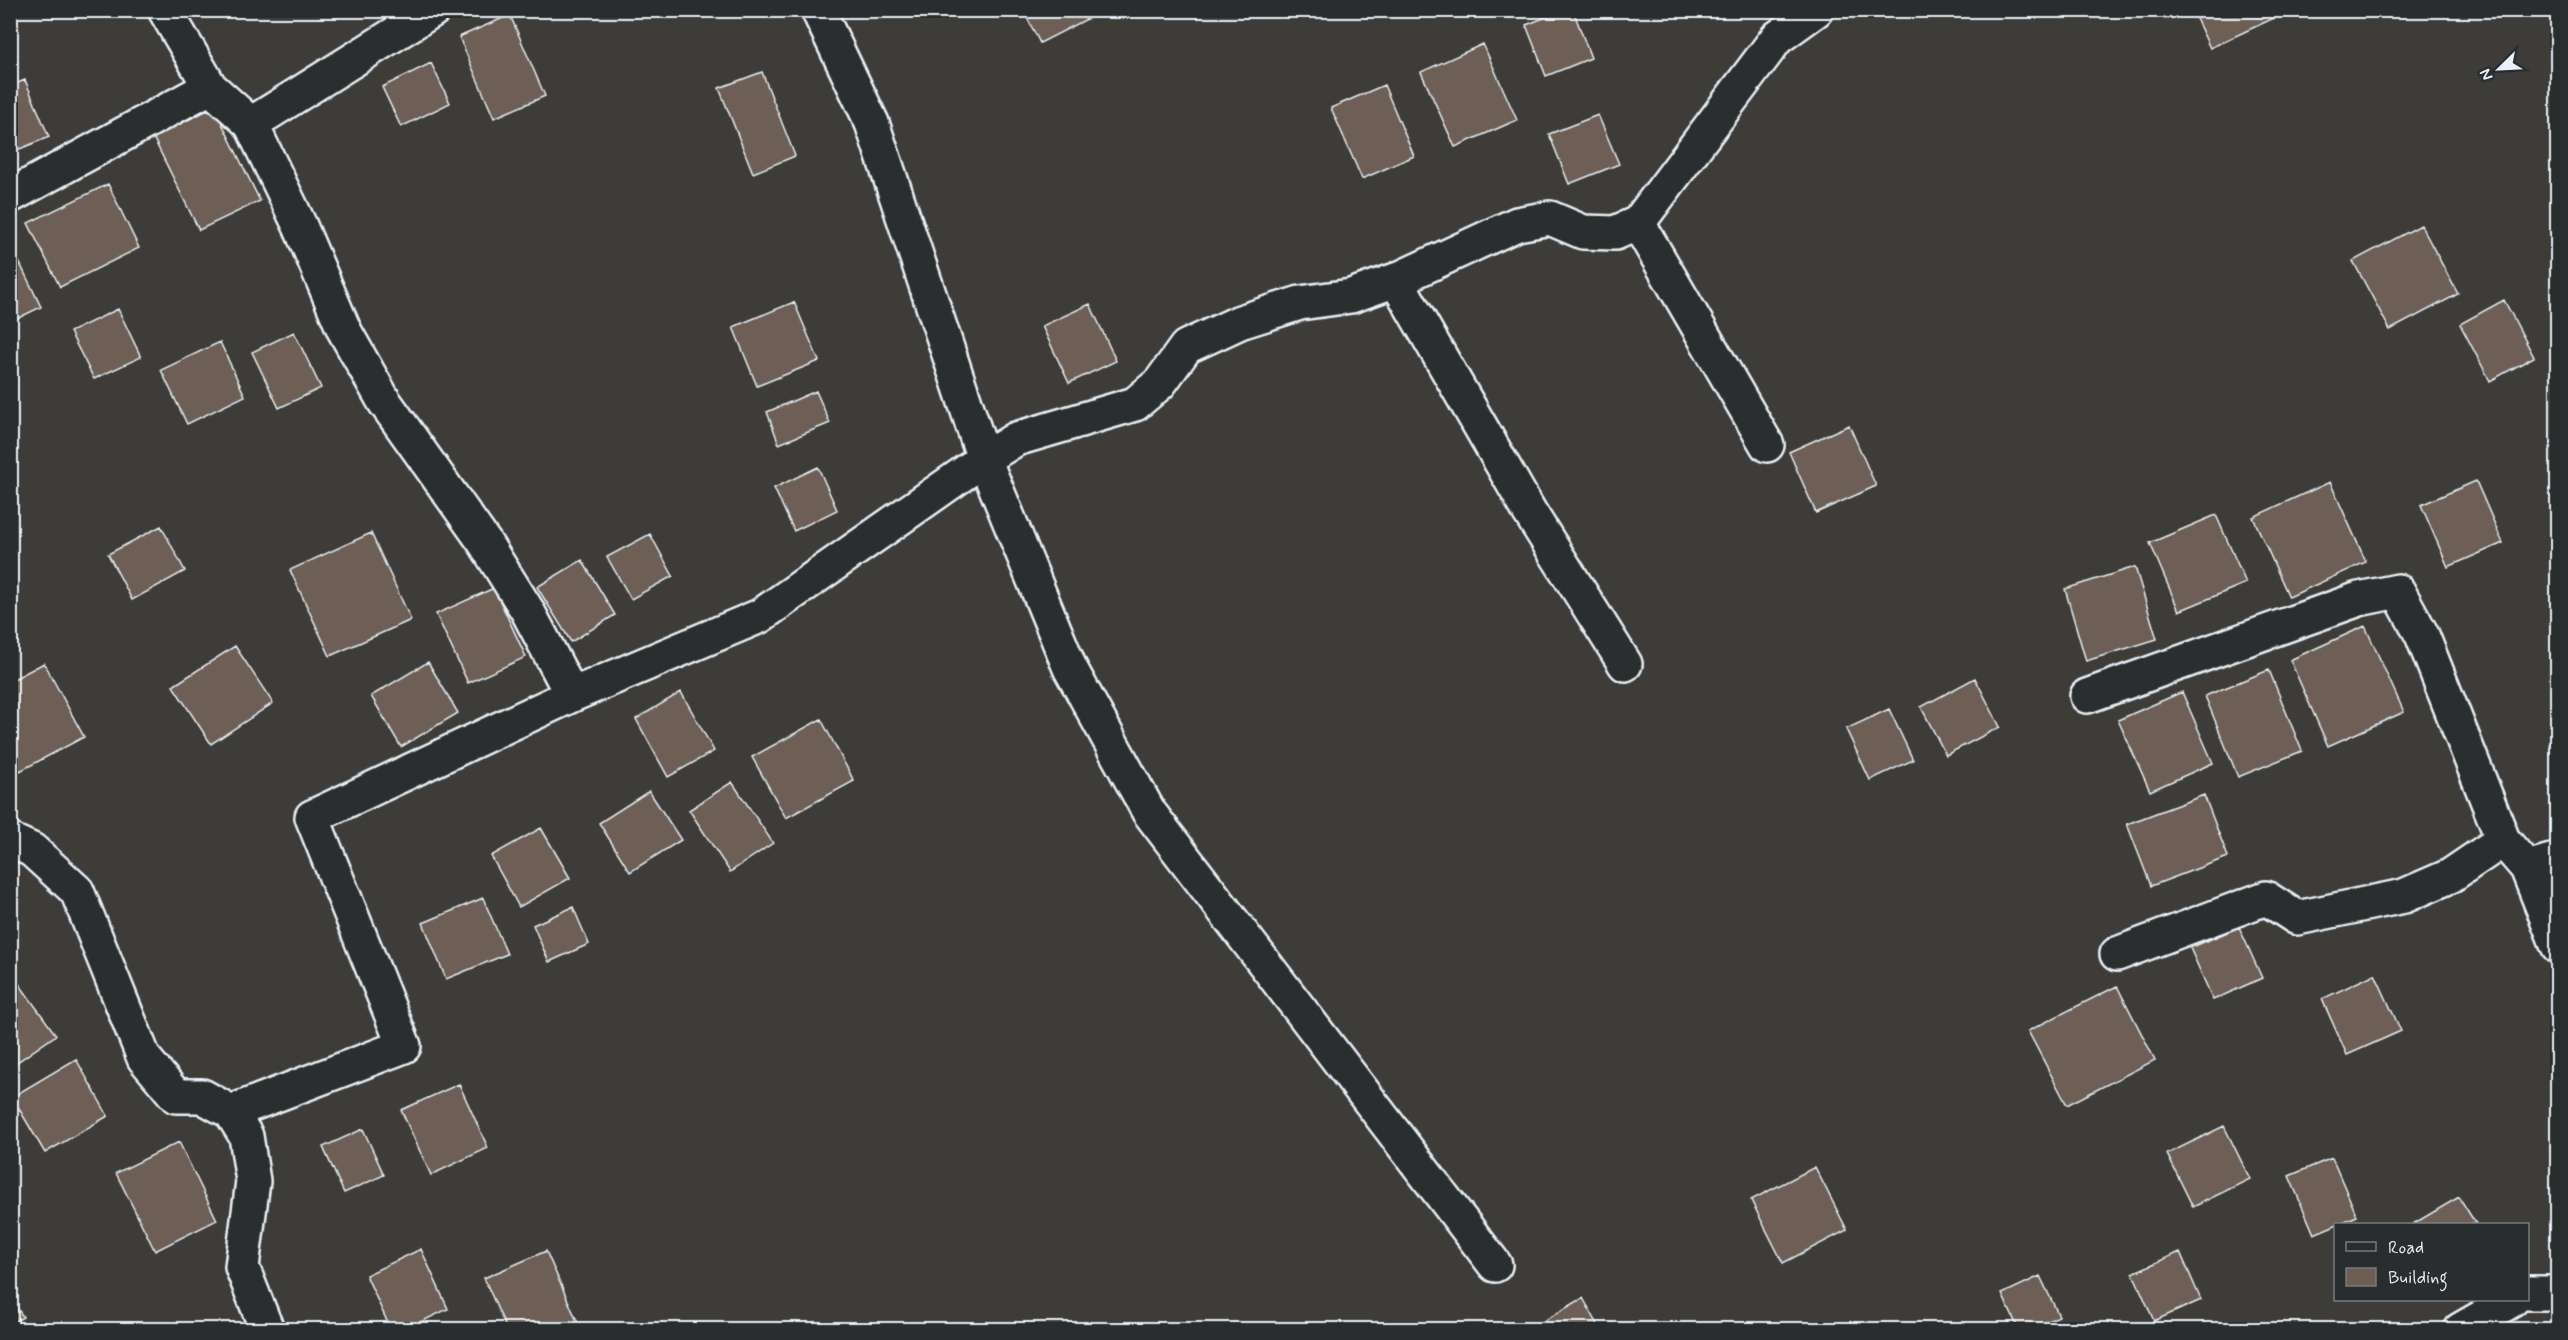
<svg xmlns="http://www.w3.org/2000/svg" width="2568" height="1340" font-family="Mynerve,sans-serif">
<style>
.building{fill:#6d5e54;stroke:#e8f1f8;stroke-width:1.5}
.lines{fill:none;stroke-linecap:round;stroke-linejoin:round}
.street-casing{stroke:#e8f1f8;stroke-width:38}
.street{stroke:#2a2d2e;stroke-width:33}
</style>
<rect width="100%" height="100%" fill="#3e3c39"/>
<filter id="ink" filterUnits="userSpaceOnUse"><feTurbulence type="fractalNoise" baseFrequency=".0167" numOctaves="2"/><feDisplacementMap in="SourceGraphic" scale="12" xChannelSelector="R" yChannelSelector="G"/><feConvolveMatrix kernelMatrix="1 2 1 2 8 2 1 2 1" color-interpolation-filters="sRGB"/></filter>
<g filter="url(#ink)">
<!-- building -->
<path class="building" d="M1023,10H1088L1091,17L1040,43Z
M1564,10H1573L1591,58L1546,76L1526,25Z
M2192,10H2291L2210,48Z
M510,15L545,96L494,118L459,37Z
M1483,44L1517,120L1455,147L1421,72Z
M431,63L450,103L401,127L382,87Z
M762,72L795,156L753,173L719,88Z
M25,80L49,137L10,153V86Z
M1384,85L1414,156L1362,179L1331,108Z
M214,107L260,201L199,230L153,137Z
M1598,115L1619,164L1569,184L1549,134Z
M108,184L139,248L60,287L28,223Z
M2421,225L2458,294L2390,330L2353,261Z
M12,247L41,307L10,322V248Z
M2504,300L2534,357L2490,381L2460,324Z
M794,302L819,361L757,386L733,327Z
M1090,304L1116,361L1069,383L1042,326Z
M118,309L141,357L94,379L70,332Z
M294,332L321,388L279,408L252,352Z
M220,342L245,396L187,424L161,370Z
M816,391L830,423L779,444L767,412Z
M1849,425L1876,486L1816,513L1789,452Z
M818,467L837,510L794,531L774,488Z
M2476,481L2503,543L2448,567L2421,505Z
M2330,482L2366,562L2289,597L2253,517Z
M2216,515L2246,583L2179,611L2150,543Z
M161,526L185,571L132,600L108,554Z
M371,533L411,620L330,656L290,570Z
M650,534L673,576L631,599L607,557Z
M582,560L615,615L571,642L537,587Z
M2135,567L2157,639L2086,661L2065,589Z
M494,588L526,657L468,683L436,614Z
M2365,626L2404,712L2328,746L2290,660Z
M235,646L273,703L211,744L173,686Z
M428,662L458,713L401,747L371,696Z
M44,663L84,737L20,771L10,754V681Z
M2269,670L2302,751L2238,777L2205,696Z
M1975,678L2000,727L1946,755L1921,707Z
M681,692L714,751L668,777L636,719Z
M2182,692L2213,763L2150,791L2118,720Z
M1889,709L1913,760L1870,780L1846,729Z
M821,719L854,781L786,818L752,757Z
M732,782L773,843L730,872L689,810Z
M649,791L681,840L630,872L599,823Z
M2204,795L2228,857L2151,886L2127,824Z
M541,828L570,878L519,907L491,856Z
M483,898L507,954L446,979L423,923Z
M573,907L589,944L549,962L533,925Z
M2239,927L2262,978L2213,1000L2190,948Z
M2375,974L2401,1031L2347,1055L2322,999Z
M17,981L56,1035L10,1067V986Z
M2117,986L2155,1060L2067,1105L2028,1031Z
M76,1059L108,1116L45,1153L12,1097Z
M459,1084L488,1148L431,1175L401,1110Z
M2224,1126L2250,1179L2193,1207L2167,1154Z
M363,1129L384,1175L344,1193L323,1147Z
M179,1142L217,1220L155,1251L116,1173Z
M2332,1158L2357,1216L2314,1234L2289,1176Z
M1815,1167L1847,1230L1783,1263L1751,1200Z
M2459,1197L2476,1224H2413Z
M421,1249L448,1309L404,1330H391L366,1275Z
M546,1251L581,1330H507L484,1278Z
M2180,1252L2201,1300L2154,1321L2133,1273Z
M2040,1276L2059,1316L2030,1330H2019L2002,1294Z
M10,1297L23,1317L10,1324Z
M1583,1298L1601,1330H1528Z"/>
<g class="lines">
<!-- street casing -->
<g class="street-casing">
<path id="street" d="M165,10L210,87
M433,10L251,124L300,226L344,330L384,401L485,543L527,610L572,695
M10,196L210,87L251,124
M1396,280L1351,296L1300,303L1240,322L1186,347L1160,383L1135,404L1016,439L984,459L1070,668L1149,812L1495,1265
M1767,445L1638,223L1777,38L1816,10
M1625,664L1529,511L1396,280L1517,224L1550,218L1583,232L1615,233L1638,223
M2087,696L2359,599L2398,591L2422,635L2503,840L2527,868L2558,859
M10,840L32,850L77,891L144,1058L176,1096H202L231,1112L404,1046L312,817L572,695L760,616L984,459L872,123L818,10
M2527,868L2558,946
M2117,954L2266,898L2297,918L2404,896L2450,876L2503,840
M231,1112L246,1136L253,1181L242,1267L267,1330
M2528,1293H2558
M2460,1330L2512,1300"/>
</g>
<!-- street -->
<use href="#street" class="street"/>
</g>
</g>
<!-- margin -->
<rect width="2568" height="1340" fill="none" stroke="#2a2d2e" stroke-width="36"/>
<rect x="18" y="18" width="2532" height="1304" fill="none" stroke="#e8f1f8" stroke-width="2" filter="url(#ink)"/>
<!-- legend -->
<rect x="2334" y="1223" width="195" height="78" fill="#2a2d2e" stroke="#767b7f" stroke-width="1.5"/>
<rect x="2346" y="1242" width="30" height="9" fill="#2a2d2e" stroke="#767b7f" stroke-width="1.5"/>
<text x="2388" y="1253" font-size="18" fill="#e8f1f8">Road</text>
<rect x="2346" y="1268" width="30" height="18" fill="#6d5e54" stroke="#767b7f" stroke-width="1.5"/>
<text x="2388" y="1283" font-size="18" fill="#e8f1f8">Building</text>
<!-- north arrow -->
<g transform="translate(2499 69) rotate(246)" stroke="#2a2d2e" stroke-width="4.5" paint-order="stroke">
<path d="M0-4.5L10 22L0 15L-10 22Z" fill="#e8f1f8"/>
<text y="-9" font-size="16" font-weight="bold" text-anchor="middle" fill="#e8f1f8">N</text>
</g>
</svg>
